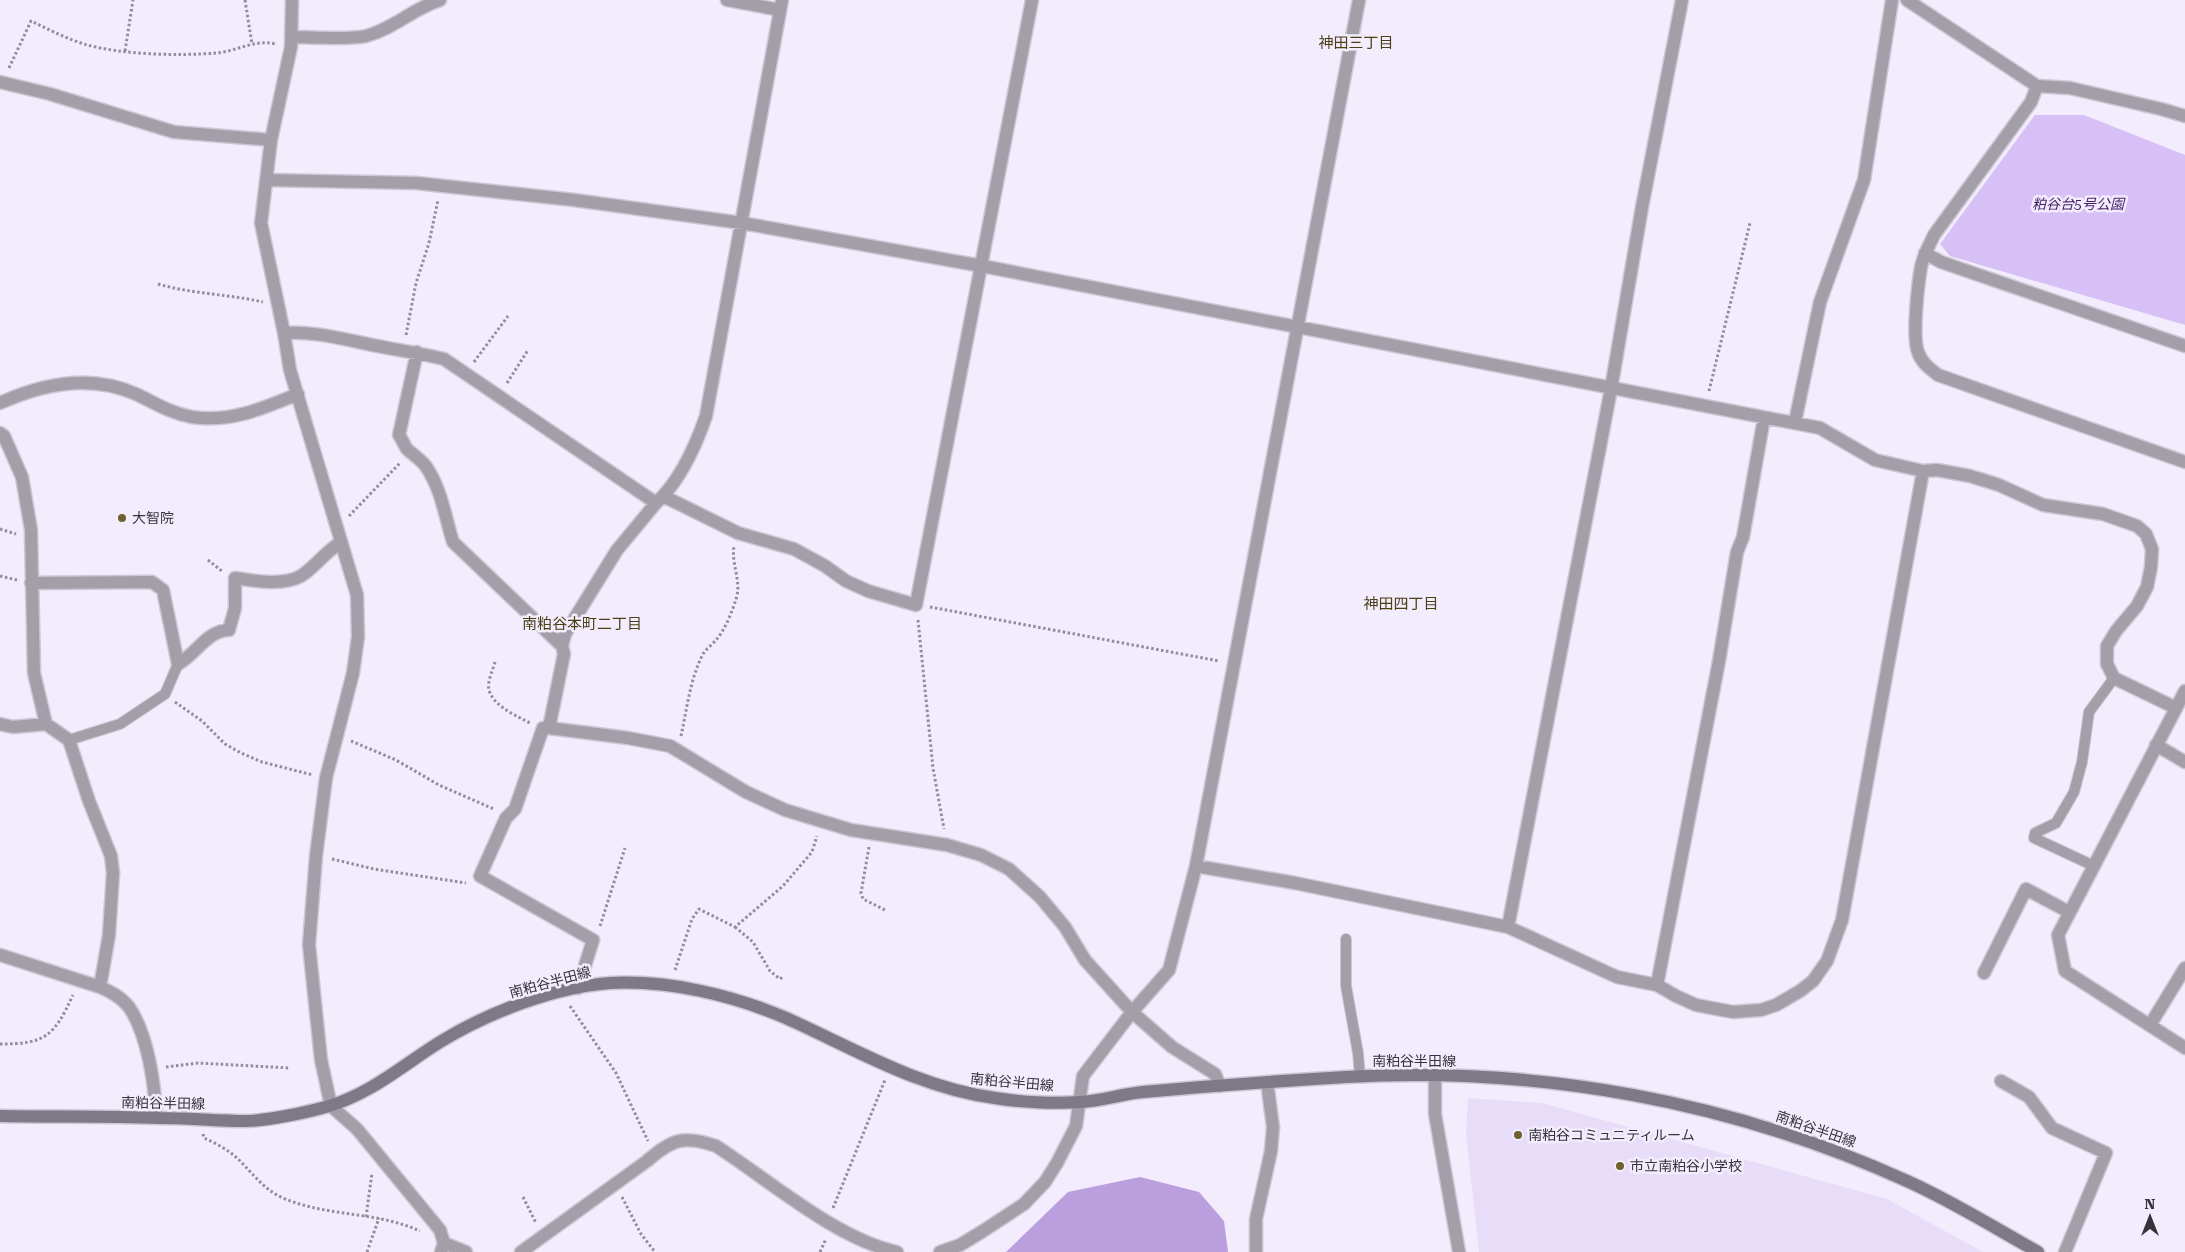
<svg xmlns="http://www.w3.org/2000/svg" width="2185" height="1252" font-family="'Roboto Serif','Noto Sans JP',serif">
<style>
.built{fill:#e8ddf9}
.green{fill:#d7c0f6}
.forest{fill:#ba9ede}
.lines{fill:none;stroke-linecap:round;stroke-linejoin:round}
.service-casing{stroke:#ccc7d5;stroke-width:12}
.minor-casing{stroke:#ccc7d5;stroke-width:15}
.tertiary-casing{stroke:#ccc7d5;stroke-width:15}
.secondary-casing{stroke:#ccc7d5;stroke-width:15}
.path{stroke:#928d99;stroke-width:3;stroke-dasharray:2.5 2.5;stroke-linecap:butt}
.service{stroke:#a39fa8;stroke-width:10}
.minor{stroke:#a39fa8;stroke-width:12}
.tertiary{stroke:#a39fa8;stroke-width:12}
.secondary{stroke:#7e7986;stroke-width:12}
.poi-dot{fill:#6f612e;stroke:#f2ecfc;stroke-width:2}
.labels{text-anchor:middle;stroke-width:5;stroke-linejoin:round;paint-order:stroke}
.park-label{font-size:14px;font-style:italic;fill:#431c66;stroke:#f2ecfc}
.poi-label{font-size:14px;fill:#35323a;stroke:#f2ecfc;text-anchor:start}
.street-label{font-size:14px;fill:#35323a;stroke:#f2ecfc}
.neighbourhood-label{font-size:15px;fill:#4a3f16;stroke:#f2ecfc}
</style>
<rect width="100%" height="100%" fill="#f2ecfc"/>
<!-- built -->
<path class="built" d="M1468,1098L1542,1103L1887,1199L1983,1252H1479L1466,1133Z"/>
<!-- green -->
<path class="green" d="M2035,115H2084L2185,155V325L1950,256L1940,244Z"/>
<!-- forest -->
<path class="forest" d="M1140,1177L1199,1192L1224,1221L1228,1252H1006L1068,1192Z"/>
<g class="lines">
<!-- service casing -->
<g class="service-casing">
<path id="service" d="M69,740L120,724L165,694L178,664
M2094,866L2034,838L2035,833L2056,823L2074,792L2082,762L2089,712L2114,678
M1346,939V986L1358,1053L1360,1076"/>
</g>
<!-- minor casing -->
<g class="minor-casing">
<path id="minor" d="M292,0L291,47L271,140L261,223L284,333L290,370L357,595L358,637L353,673L326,778L316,856L309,945L321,1060L331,1106L357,1129L440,1230L444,1243L441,1252
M727,0L780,10
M292,37C311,37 350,40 366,36C393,29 414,8 440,0
M0,82L50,94L174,132L271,140
M2037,86L2031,102L1934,235C1929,246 1923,256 1921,267C1918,285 1912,336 1918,352C1921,362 1929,368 1938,375L2185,462
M266,180L416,183L574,200L742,223L982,266L1820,428L1875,460L1923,471L1937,470L1970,476L1999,485L2043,505L2103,514L2137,526L2146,534L2152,549L2151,567L2147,587L2137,606L2116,631L2107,646V664L2114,678L2176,708
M1925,253L1941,262L2185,346
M284,333C314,331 343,339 372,345C396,350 420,353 444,359L656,503C679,482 696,445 706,416L782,0
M417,352L399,435C402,439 404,445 407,449C413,455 422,460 427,468C442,491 445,517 453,542L562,646L564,654L549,728
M0,403C44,383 91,374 136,394C155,403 170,413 192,417C230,423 264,408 298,394
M1795,422L1820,302L1864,180L1892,0
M0,433L4,436L22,477L31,530L34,673L46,724
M663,496L738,533L794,549L825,566L846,581L868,591L916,605L1032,0
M31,583L152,582L163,590L178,664C196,654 208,630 229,630L235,608V578C254,581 283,586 301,576C315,567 325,552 340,543
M562,646L565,634L617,550L656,503
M2185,691L2058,935L2065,971L2185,1048
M0,724L13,727L46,724L69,740L89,801L111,856L113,873L109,935L100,987
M1196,866L1295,883L1508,927L1617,977L1657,985L1676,996L1696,1005L1733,1012L1761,1010L1776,1005L1800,991L1813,981L1827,961L1842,920L1923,471
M1508,927L1611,389L1642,207L1682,0
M0,955L100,987C111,992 121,997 129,1007C148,1035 155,1085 156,1117
M1984,973L2026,889L2069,912
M1657,985L1719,661L1737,552L1743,537L1764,418
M578,988L593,940L480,876L506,818L515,809L543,728H549L628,738L670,746L746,792L785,810L851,830L947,845L981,855L1009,869L1040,897L1065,927L1085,960L1132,1012L1172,1047L1215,1074L1220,1086
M2150,1025L2185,968
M1435,1075V1114L1459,1252
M2001,1081L2029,1097L2052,1128L2106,1153L2065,1252
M444,1243L466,1252
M521,1252L647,1161C672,1139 684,1135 716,1146C769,1180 836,1239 897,1252
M940,1252L960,1245L983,1231L1024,1204L1045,1182L1057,1163L1076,1126L1083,1076L1132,1012L1169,970L1196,866L1359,0
M1256,1252V1219L1271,1151L1273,1127L1267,1082"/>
</g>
<!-- tertiary casing -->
<g class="tertiary-casing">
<path id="tertiary" d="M1907,0L2037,86L2070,88L2161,109L2185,116
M2156,745L2185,762"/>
</g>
<!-- secondary casing -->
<g class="secondary-casing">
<path id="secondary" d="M0,1116C53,1117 107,1116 160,1118C189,1118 217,1121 246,1121C266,1121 309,1112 329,1106C372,1093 403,1065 440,1042C487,1013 554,987 610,983C669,980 732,995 786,1018C855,1049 919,1088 995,1098C1019,1102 1055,1104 1080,1102C1101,1101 1122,1094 1143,1092C1210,1086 1278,1081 1346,1077C1538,1066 1731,1101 1907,1181C1952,1201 1995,1228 2038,1252"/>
</g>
<!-- path -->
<path class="path" d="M245,0L252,44
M125,51L133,0
M9,68L31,21C48,29 65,38 84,44C121,55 178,56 217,53C237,51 255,39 276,44
M158,284C192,294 228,294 263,302
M406,335L416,283L429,243L438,200
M474,362L508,316
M507,383L528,350
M1709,391L1750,223
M349,516L400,463
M0,529L16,534
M208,560L223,572
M0,576L17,580
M930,607L1219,661
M918,620L933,768L944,829
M495,662C493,670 487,681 489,690C493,706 517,716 530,723
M175,702L202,721L225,744L241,753L262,762L313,775
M681,736C687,709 690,679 703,654C706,649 712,645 716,640C725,630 732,612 736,599C742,581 731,565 734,546
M351,741L396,760L439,785L494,809
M869,847L861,893L863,899L885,910
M332,859L374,869L466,883
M600,926L625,848
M735,927L753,942L770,971L780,979L784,976
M675,970L692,919L699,909L735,927L783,886L812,852L817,836
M570,1006L616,1073L648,1141
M0,1044C46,1044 54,1036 73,995
M166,1067L198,1063L290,1068
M203,1134L204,1138C213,1142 223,1147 231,1153C249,1167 260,1188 283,1198C327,1217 376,1211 420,1231
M523,1197L536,1223
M622,1197L641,1234L655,1252
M833,1208L885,1080
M366,1217L372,1173
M367,1252L379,1218
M820,1252L826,1239"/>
<!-- service -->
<use href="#service" class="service"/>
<!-- minor -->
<use href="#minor" class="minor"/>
<!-- tertiary -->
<use href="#tertiary" class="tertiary"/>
<!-- secondary -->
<use href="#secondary" class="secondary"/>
</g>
<!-- markers -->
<g class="poi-dot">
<circle cx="122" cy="518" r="5"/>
<circle cx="1518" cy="1135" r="5"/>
<circle cx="1620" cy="1166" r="5"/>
</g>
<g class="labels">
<!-- park labels -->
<g class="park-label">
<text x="2078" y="209">粕谷台5号公園</text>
</g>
<!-- poi labels -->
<g class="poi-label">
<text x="132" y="523">大智院</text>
<text x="1528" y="1140">南粕谷コミュニティルーム</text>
<text x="1630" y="1171">市立南粕谷小学校</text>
</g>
<!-- street labels -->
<g class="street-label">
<text transform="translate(550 982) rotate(-15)" y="5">南粕谷半田線</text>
<text x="1414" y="1066">南粕谷半田線</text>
<text transform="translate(1012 1082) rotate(5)" y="5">南粕谷半田線</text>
<text transform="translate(163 1103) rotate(1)" y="5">南粕谷半田線</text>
<text transform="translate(1816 1129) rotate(19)" y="5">南粕谷半田線</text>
</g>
<!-- neighbourhood labels -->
<g class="neighbourhood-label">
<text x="1356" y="48">神田三丁目</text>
<text x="1401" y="609">神田四丁目</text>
<text x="582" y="629">南粕谷本町二丁目</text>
</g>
</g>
<!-- north arrow -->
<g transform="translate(2150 1217)" stroke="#f2ecfc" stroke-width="4" paint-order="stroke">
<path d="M0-4L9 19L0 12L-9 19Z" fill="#35323a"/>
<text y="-8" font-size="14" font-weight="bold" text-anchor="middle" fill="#35323a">N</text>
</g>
</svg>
